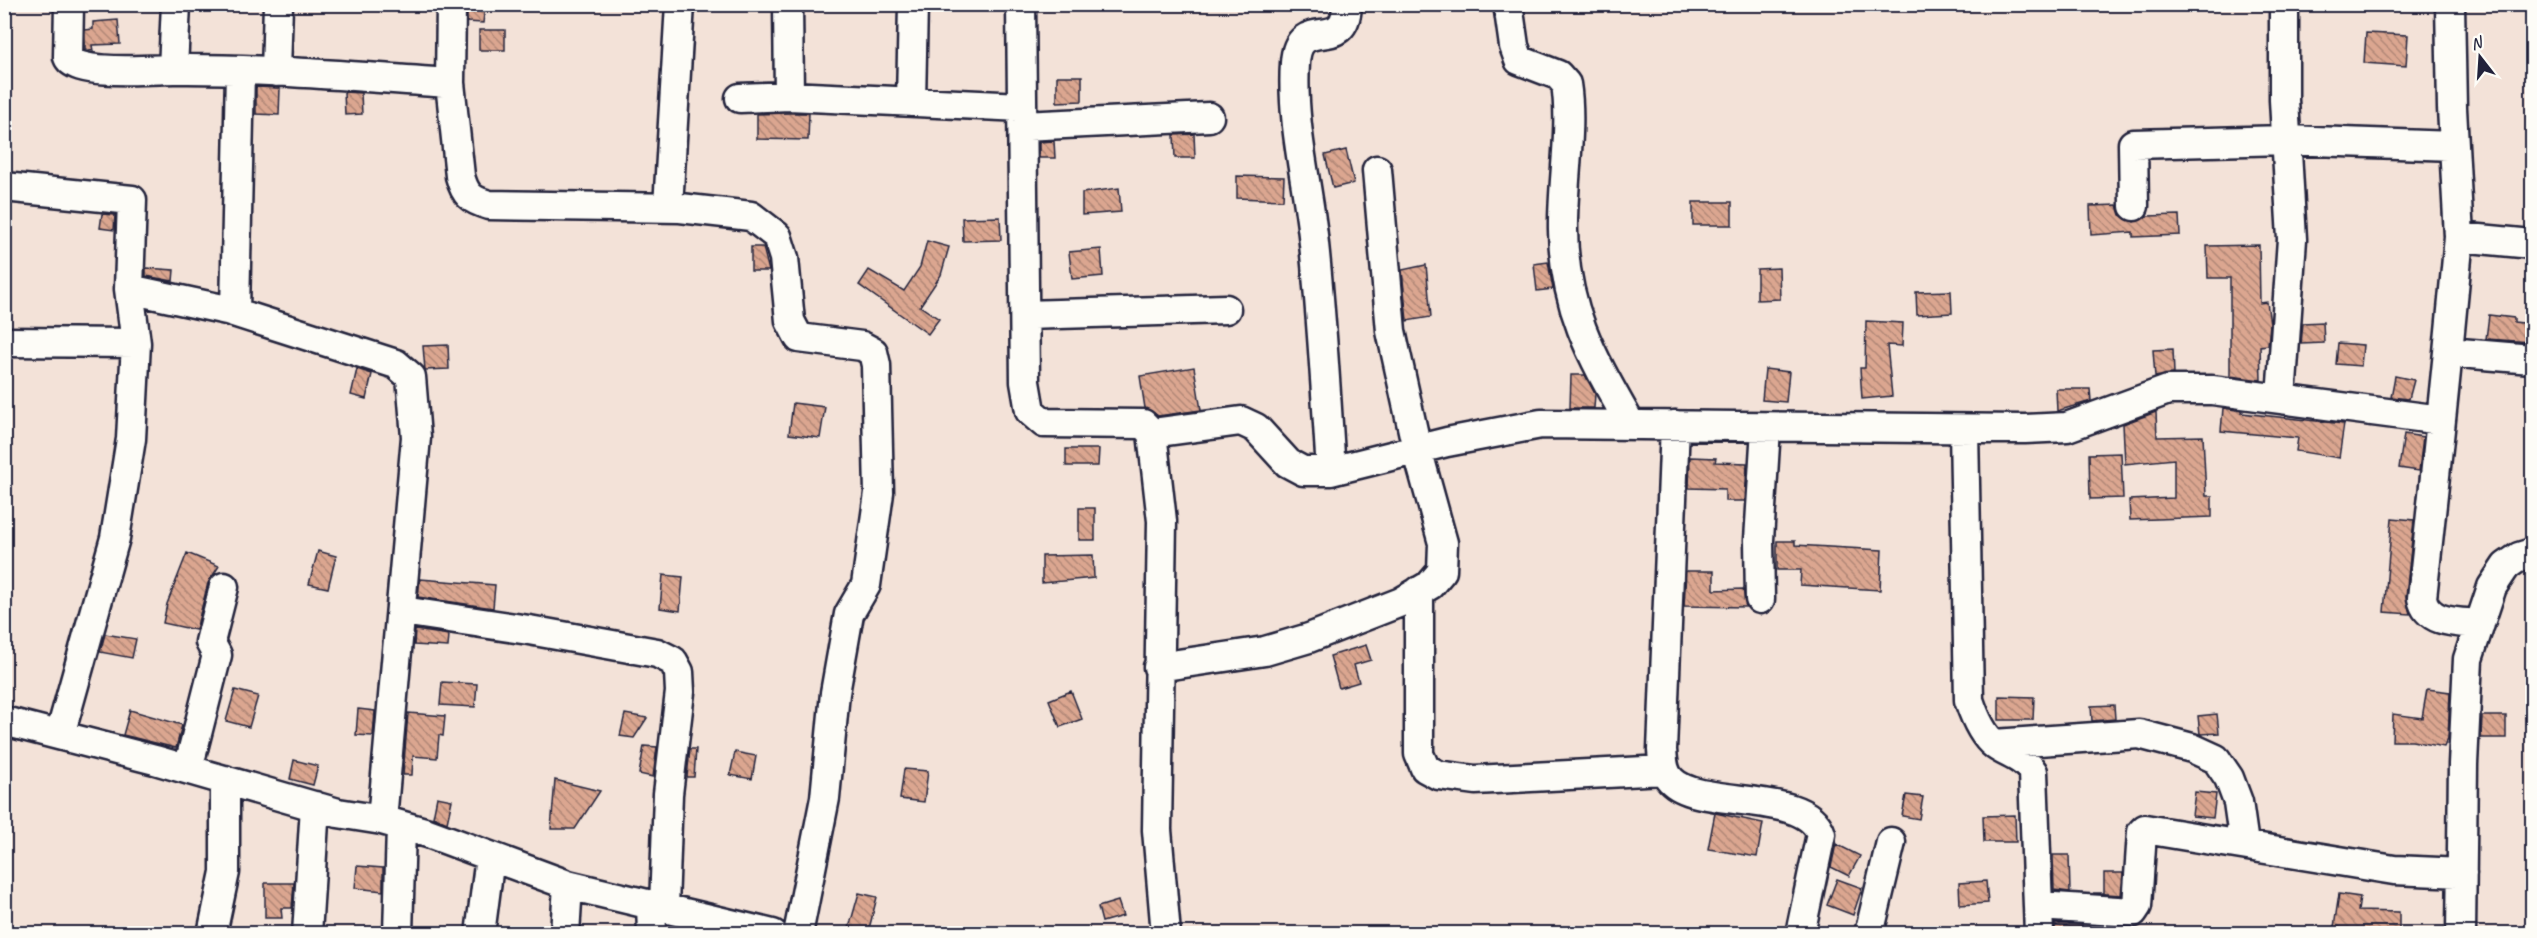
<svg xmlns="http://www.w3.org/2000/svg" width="2537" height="938" font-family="Caveat,sans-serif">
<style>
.building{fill:url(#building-back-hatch);stroke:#22223b;stroke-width:1.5}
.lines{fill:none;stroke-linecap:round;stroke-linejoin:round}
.minor-casing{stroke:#22223b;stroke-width:33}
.minor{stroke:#fdfcf7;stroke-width:28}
</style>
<defs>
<pattern id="building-back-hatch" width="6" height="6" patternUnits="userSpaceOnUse" patternTransform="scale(1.5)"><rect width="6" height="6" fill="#dba690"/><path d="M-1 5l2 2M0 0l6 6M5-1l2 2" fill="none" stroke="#b18777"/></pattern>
</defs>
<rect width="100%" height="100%" fill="#f3e2d8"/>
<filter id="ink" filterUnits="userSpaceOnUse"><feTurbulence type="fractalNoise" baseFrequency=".0167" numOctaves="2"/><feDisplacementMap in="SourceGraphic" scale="12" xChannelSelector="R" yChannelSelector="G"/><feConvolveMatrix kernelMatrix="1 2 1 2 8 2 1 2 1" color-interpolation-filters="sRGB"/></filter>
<g filter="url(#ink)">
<!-- building -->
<path class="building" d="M467,4H485L483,23L467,22Z
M118,20L120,44L92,45L93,51L85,49V30L93,29V22Z
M479,30H505V50H479Z
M2366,33L2408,35L2406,66L2364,63Z
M1057,76H1082V101L1057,102Z
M256,87L280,88L279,115L256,114Z
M344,92L361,93L362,114L345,115Z
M789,113H809L808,140L757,139V114Z
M1194,134L1195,158H1175L1174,135Z
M1054,141L1055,158H1039V142Z
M1346,150L1354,183L1333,188L1325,155Z
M1237,176L1284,177L1283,200L1237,198Z
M1119,188L1121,212L1082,215V193Z
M1693,202H1732V225H1693Z
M2117,205L2120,215L2134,222L2147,216L2179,215L2180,235L2133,237V232L2091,235L2090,206Z
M102,214L115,215L114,230L100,228Z
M1000,217L1001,240L963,241L962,218Z
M927,241L949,247L941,275L920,306L939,319L928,334L859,285L869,270L904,291L920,267Z
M2259,245L2260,303L2267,302L2270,324L2268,345L2260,346L2261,380L2230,376V278H2208L2207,246Z
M751,247H763L769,271H751Z
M1101,249L1103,276L1072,279L1069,252Z
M1548,262L1553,289L1537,291L1534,264Z
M1426,265L1431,317L1407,321L1402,270Z
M146,268L174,270L173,281L146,276Z
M1779,268L1780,299L1757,300V269Z
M1951,291L1952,313L1917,315L1916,292Z
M2489,315L2514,318V322L2532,324V342L2486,339Z
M1866,321L1903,323L1902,346L1887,345L1892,396L1862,399L1860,368H1865Z
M2323,322L2324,343L2301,344L2303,323Z
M2338,343L2363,345L2361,366L2336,364Z
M448,345L449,369L425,370L423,346Z
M2173,349L2174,374L2155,377L2153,350Z
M1194,367L1201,410L1158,416L1145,408L1140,376Z
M357,369L372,374L366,399L351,395Z
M1765,369L1789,372L1786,402L1762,400Z
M1571,375H1585L1595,394L1594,408H1570Z
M2395,376L2414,380L2409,399L2391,397Z
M2056,389H2090L2091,401L2057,411Z
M793,403L825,407L820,438L789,434Z
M2223,408L2243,411L2242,413L2344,424L2339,458L2296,451L2298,438L2221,431Z
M2156,412L2157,437L2203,436L2206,496H2212V517L2130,520L2129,500L2174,498V459L2125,464L2123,424Z
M2404,434L2423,437L2419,471L2399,468Z
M1066,449H1099L1098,466H1066Z
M2121,453L2123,498L2090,499L2089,454Z
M1690,457L1716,458L1715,462L1747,463L1745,501H1725V489L1689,488Z
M1079,508H1095V540H1079Z
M2392,518L2414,520L2406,596L2410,614L2384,612Z
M1777,541H1795V545L1882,550L1880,590L1800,585L1801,570H1777Z
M318,551L336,556L328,588L309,584Z
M187,553L219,566L208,583L196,630L163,623L167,604Z
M1093,555L1094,578L1042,583V556Z
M1686,571H1714V590L1743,589L1746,607L1684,606Z
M663,575L683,577L680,611L660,608Z
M420,579L495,585L493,608L418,597Z
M415,630L449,635L448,647L414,645Z
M105,634L136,639L132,658L100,652Z
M1366,645L1371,660L1354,665L1359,682L1339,688L1330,656Z
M442,682L477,684L475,707L440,705Z
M2427,689L2450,692L2448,738L2444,747L2412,741H2392L2393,714L2422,718Z
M235,690L258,696L249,727L226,721Z
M1071,691L1082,719L1060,727L1049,700Z
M1999,696L2034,697L2033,720H1999Z
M2114,705L2115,719L2092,721L2091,706Z
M358,709L375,711L373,736L356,735Z
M130,710L182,725L176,748L123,735Z
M408,713L445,716L443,736L439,735L437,758L413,756L412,775H403Z
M625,714L647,718L634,738L620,736Z
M2217,714L2219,733L2200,734L2198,716Z
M2482,716H2506V738H2481Z
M644,746L657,747L653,777L639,774Z
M690,749H696L694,777H687Z
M735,752L756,756L752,779L730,775Z
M294,760L318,766L313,785L290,779Z
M904,769L928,771L924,802L900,799Z
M555,780L600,791L575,829H551Z
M2195,792L2216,794L2213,818L2192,816Z
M1906,795L1923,797L1919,819L1902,816Z
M437,797L452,800L447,823L433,817Z
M1715,813L1763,823L1757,857L1708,849Z
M2015,815L2016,842H1984L1983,816Z
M1836,844L1860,856L1849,876L1831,867Z
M2053,855H2069L2070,892L2054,890Z
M357,866L383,868V891L355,888Z
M2104,873H2123L2121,895L2093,893H2104Z
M1837,879L1862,888L1853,915L1827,905Z
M1986,881L1988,903L1960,905L1959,883Z
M265,883H294L292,908H281L282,918H265Z
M859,893L877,897L868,933L849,928Z
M2339,894L2360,897L2358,911L2399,912V933L2334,927Z
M1118,901L1123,916L1102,922L1098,907Z
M2055,924L2082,925L2081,932L2055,930Z"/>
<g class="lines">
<!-- minor casing -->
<g class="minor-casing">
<path id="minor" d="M69,4L68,57C75,76 154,69 174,69C265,68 358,77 450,83
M451,4L450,83L460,176C465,195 471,200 489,205L680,208L751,216L777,236L784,258L790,321L799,338L862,346L873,352L876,365L879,493L866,585L849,614L835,693L825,798L798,934
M788,4L789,96
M1021,4L1025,382L1030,411L1044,423L1143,424L1152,433L1162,521L1157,830L1166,934
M1508,4L1514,46L1519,60L1558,75L1566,84C1573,128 1562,184 1563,230C1564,310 1593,358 1631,425
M173,69L176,4
M276,72L278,4
M740,98L789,96L1022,107
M911,102L913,4
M1023,126L1209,117
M4,187L132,200L129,289L136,343L131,439L115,538L60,735
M2134,206L2133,144L2286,140L2454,146
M668,207L680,4
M2459,237L2532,244
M129,289L227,310L396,364L411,377L416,437L382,820
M235,312L240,70
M1025,315L1226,309
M4,342L136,343
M2448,352L2459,237L2452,108L2450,4
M2281,398L2292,239L2284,100V4
M2441,420L2422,598C2427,624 2458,622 2480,624
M1675,425L1662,750C1663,761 1663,772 1671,780C1699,810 1806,788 1821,834L1800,934
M1964,429L1969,700C1974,715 1982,735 1995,745C2009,755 2023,757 2033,772L2039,934
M1152,433L1241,421L1256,428L1288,463L1303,471H1331L1447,442L1541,424L2025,429L2067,427L2168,390H2212L2441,420L2448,352L2532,359
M1331,471C1326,395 1322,319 1314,244C1308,184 1291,124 1295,63C1298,11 1346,57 1347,4
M1419,591V754L1425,768L1438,775L1475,780L1664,770
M1760,599L1759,540L1766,428
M402,611L529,630L657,653L673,661L679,672L680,692L668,794L664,907
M1158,667L1265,651L1309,638L1401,602L1430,585L1442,571L1443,543L1417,449L1391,331L1377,170
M4,721L155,760L338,813L382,820L428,833L568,885L773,934
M1994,744L2139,734L2192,748L2216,759L2229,778L2238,802L2244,844
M188,769L217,655L210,642L224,587
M651,904L652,934
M2038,906L2133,912L2137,906L2142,832L2145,829L2394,870L2462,873
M212,934L225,872V780
M307,934L315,806
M398,934L401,827
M480,934L490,857
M565,934L568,885
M1869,934L1891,842
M2461,934L2463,764L2468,659L2492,587L2506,566L2519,557L2532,553"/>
</g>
<!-- minor -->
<use href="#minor" class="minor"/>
</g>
</g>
<!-- margin -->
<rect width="2537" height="938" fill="none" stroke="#fdfcf7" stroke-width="24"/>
<rect x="12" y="12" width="2513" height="914" fill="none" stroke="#22223b" stroke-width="2" filter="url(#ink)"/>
<!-- north arrow -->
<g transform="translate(2480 57) rotate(343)" stroke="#fdfcf7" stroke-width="4.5" paint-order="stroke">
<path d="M0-4.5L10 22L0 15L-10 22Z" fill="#22223b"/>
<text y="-9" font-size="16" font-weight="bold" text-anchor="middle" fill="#22223b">N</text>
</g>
</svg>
